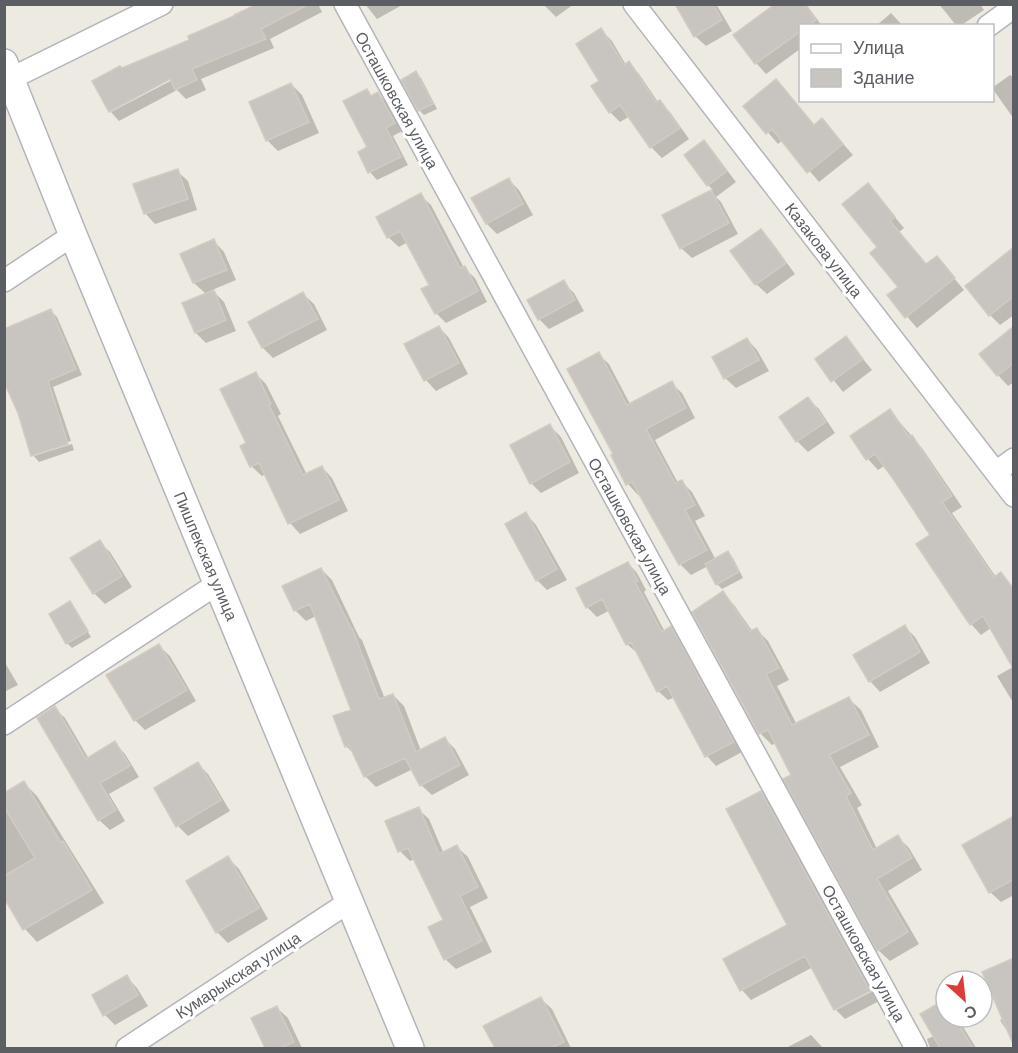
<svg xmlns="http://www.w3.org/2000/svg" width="1018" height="1053" font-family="Barlow,sans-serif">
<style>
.shadow{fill:#0003}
.building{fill:#c8c5c0;stroke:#d1cbc1;stroke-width:1.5}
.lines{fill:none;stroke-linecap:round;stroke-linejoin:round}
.minor-casing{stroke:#b3b5b9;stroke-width:24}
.tertiary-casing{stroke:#b3b5b9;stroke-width:30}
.minor{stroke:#fff;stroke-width:21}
.tertiary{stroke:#fff;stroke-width:27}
.labels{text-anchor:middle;stroke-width:6;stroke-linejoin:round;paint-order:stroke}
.street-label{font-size:16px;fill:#5b5e62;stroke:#fff}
</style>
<rect width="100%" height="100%" fill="#edeae2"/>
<!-- shadow -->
<path class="shadow" d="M260,4H318L322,12L270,39L274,48L201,79L206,90L186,99L177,90L119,121L111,112L178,77L176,75L111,109V112L110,111L122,69L191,40Z
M365,4H404L377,19Z
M543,4H574L556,17Z
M676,4H716L732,31L706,46L695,36Z
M778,4H806L822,26H800V49L766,74L756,63Z
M939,4H980L984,10L963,24H955Z
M891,13L903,26H876Z
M601,30L612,41L626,65L629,63L639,74L658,102L670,112L689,139L662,158L651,147L630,116L620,122L610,112L601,82Z
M416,73L421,78L437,109L424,115L419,110Z
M1010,75L1014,78V119L992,88Z
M776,81L815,126L822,120L853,155L819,182L783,140L778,144L745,106Z
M291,84L302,95L319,133L278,151L267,140Z
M367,91L372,97L378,94L386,102L402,131L393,136L408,165L377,180L370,172L360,153L369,148Z
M704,142L714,153L736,182L716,197L721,202L738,234L692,258L681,248L664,216L713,190L708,185Z
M177,171L188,181L197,210L155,224L145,213Z
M508,179L519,190L533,215L497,234L487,224Z
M868,185L904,228L899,232L927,266L937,258L964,290L917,328L889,296L900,287L879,248Z
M420,195L431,205L464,268L475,278L487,302L446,323L436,313L431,285L408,242L399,247L388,237Z
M761,230L771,241L795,274L767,294L756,284Z
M214,241L224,252L236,280L212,290L224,302L236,331L206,343L196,333L206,294L194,283L182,255Z
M1014,262V315L1000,325L990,315Z
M563,282L574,293L584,311L549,329L539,319Z
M303,294L314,304L327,330L273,358L263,348L250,322Z
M51,311L57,317L82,375L53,387L71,441L34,453V456L72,444L74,450L39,462L33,455Z
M439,327L449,338L468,374L436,391L426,380L406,344Z
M846,338L872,370L843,392L817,359Z
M747,339L757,350L769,371L736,388L725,378Z
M1014,341V382L1008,386L998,375Z
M598,354L609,364L630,404L671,383L682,393L695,418L655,440L678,483L682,482L692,492L705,516L695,521L716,560L728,553L733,558L743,578L722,589L717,584L708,566L691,575L680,564L640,493L638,495L628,484L615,454Z
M256,374L266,384L281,414L278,416L307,475L322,467L332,478L348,511L300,534L290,523L266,474L262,476L251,466L248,444Z
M808,399L819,409L835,433L808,452L797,441L781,418Z
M890,411L922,448L962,507L952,513L996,577L1001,574L1014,588V704L997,676L1013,667L991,628L981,635L971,624L918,545L932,535L884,466L878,470L868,459L852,437Z
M550,426L561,437L579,473L541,493L531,483Z
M526,514L536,525L567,580L547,590L537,580Z
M99,542L110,552L132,587L105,604L94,593L73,559Z
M628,563L637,573L646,590L644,592L665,632L671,628L680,638L742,752L716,766L707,756L675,697L668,700L658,691L637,653L627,644L610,610L597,617L587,607Z
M321,569L332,580L359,637L362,640L385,699L393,695L404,706L421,751L444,738L455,749L469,775L432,795L421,785L413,769L376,787L365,776L355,755L346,746L353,711L316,616L306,621L295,610L284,587Z
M723,593L734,605L753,632L757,630L768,641L789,680L777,686L797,725L849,699L861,710L879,747L840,767L862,805L857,808L877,849L898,837L909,848L922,870L888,891L919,944L890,961L878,950L776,743L772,745L760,733Z
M70,603L91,637L72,648L67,643Z
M904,626L915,637L930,663L880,692L870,681Z
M159,646L170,656L196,701L145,730L135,720Z
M4,661L18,685L4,692Z
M54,708L65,718L89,759L115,743L125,754L139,777L109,794L125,821L110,830L99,820Z
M198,764L208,774L230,811L188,836L178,826Z
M24,783L37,796L104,903L37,942L25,929L4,895V812L8,810Z
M761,793L770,803L872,988L836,1007V1010L813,967L751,1000L742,990L789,925Z
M418,809L429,819L444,854L457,847L468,857L488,898L470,907L492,952L456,969L445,959V920L415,859L410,861L400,851Z
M1014,817V895L1001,902L990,892Z
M228,858L239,869L268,919L228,943L217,932Z
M127,977L137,988L148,1006L115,1025L105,1015Z
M873,991L879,1001L845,1019L836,1010Z
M541,999L552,1009L571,1048H496L485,1026Z
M946,1004V1017H957L976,1048H930L927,1039L934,1036Z
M277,1008L288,1018L302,1048H266L253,1019Z
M1003,1019L1014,1042L1000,1020Z
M811,1035L823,1048H786Z"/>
<!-- building -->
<path class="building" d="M257,4H309L261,29L266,39L192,69L197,80L175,90L170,79L109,112L92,81L120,66L122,68L189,40L188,36L234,16V15Z
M675,4H713L722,20L694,37Z
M775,4H805L816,20L808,26H801V31L755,64L733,35Z
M601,28L624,65L629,61L656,102L660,100L680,128L650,148L620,105L609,113L591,86L599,81L576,44Z
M416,71L433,104L418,111L401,80Z
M776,79L814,125L822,118L843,144L807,173L772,129L766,134L743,106Z
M291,83L309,122L266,141L249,102Z
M367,89L371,96L378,92L395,123L386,128L401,157L368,173L358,152L367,147L343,101Z
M704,140L727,171L707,186L684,155Z
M178,169L188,199L144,214L133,184Z
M509,178L523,204L486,224L471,198Z
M868,183L895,217L890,221L926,264L937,256L955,278L905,318L887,295L898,287L870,253L877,247L842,204Z
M711,190L729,223L680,249L662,215Z
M421,193L460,268L465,266L478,291L435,314L421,289L429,285L400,231L387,238L376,217Z
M761,229L786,263L755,285L730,251Z
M214,239L227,270L193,283L180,254Z
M1014,247V296L989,316L965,286Z
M564,280L575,300L538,320L527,300Z
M214,290L226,320L195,333L182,303Z
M303,292L318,319L262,348L248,322Z
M51,309L76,369L48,381L68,444L31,456L18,413L4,382V329Z
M439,326L459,363L424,381L404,344Z
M1014,326V363L997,376L979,354Z
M846,336L863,359L831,382L815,359Z
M747,338L759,360L724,379L712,357Z
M599,352L627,405L672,381L686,408L646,429L675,483L682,480L695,505L685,510L707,550L679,565L632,482L626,485L611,455L613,454L567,369Z
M256,372L271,404L269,405L303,475L322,466L339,500L288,524L259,463L250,467L240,446L246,443L220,389Z
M808,397L826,422L796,442L779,417Z
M890,409L909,437L912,435L952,496L942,502L994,577L1001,572L1014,590V670L983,616L970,625L916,544L930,535L894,480L875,454L866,460L850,436Z
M550,424L570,462L530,484L510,445Z
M526,512L557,569L536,581L505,524Z
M100,540L122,576L93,594L70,558Z
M728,551L739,572L716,585L705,564Z
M628,562L638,581L635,582L662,632L671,626L734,742L705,757L667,686L657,692L631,642L626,645L602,599L586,608L576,588Z
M321,568L351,628H352L379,699L393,694L416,752L445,737L460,765L420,786L405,758L364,777L349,745L345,747L333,716L351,710L310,604L294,611L282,586Z
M723,591L750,631L757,628L779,668L766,674L792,725L849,697L869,735L829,755L851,793L846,796L873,850L898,835L912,858L877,879L908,932L877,951L783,779L791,775L768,730L759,734L692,612Z
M70,601L88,631L66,644L49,614Z
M905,625L920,652L869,682L853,655Z
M159,644L187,690L134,721L106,675Z
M55,706L86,759L115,741L130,766L100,783L116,810L98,821L37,718Z
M198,762L221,800L176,827L154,788Z
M24,781L61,843L63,841L92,890L23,930L4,898V876L35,858L4,807V793Z
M761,791L870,991L834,1010L805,956L740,991L723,959L787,925L726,809Z
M419,807L439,854L457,845L478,887L460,896L482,941L444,960L428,927L443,920L408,848L398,852L385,821Z
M1014,816V879L989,893L962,845Z
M228,856L259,908L216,933L186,881Z
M1014,958V1046L982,972Z
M127,975L138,995L103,1016L92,995Z
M541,997L564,1042L551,1048H495L483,1026Z
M944,1000L946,1003V1017H954L973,1048H940L920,1014Z
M277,1006L294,1042L281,1048H265L251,1018Z"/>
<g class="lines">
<!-- minor casing -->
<g class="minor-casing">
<path id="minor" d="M345,4L916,1048
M634,4L1014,496
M988,26L1014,7
M10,79L162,4
M4,281L73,235
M996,472L1014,459
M4,724L217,584
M127,1048L349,902"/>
</g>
<!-- tertiary casing -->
<g class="tertiary-casing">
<path id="tertiary" d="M4,63L73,235L410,1048"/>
</g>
<!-- minor -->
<use href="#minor" class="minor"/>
<!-- tertiary -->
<use href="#tertiary" class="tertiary"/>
</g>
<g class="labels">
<!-- street labels -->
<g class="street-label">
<text transform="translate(397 100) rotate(61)" y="6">Осташковская улица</text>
<text transform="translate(824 250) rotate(52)" y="6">Казакова улица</text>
<text transform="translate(630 526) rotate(61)" y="6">Осташковская улица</text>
<text transform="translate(206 556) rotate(67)" y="6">Пишпекская улица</text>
<text transform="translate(864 953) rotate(61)" y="6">Осташковская улица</text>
<text transform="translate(238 975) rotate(-33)" y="6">Кумарыкская улица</text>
</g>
</g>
<!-- border -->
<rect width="1018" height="1053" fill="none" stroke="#5b5e62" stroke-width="12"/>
<!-- legend -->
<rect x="799" y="24" width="195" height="78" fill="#ffffff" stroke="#bdbfc0" stroke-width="1.5"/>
<rect x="811" y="44" width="30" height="9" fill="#ffffff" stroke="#bdbfc0" stroke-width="1.5"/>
<text x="853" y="54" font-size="18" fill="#5b5e62">Улица</text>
<rect x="811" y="69" width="30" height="18" fill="#c8c5c0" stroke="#bdbfc0" stroke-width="1.5"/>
<text x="853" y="84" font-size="18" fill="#5b5e62">Здание</text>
<!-- north arrow -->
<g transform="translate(964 999) rotate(153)"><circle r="28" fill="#ffffff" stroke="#bdbfc0" stroke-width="1.5"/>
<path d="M0-4.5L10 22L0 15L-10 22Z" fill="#de3d37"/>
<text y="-9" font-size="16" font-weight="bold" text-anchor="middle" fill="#5b5e62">С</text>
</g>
</svg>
